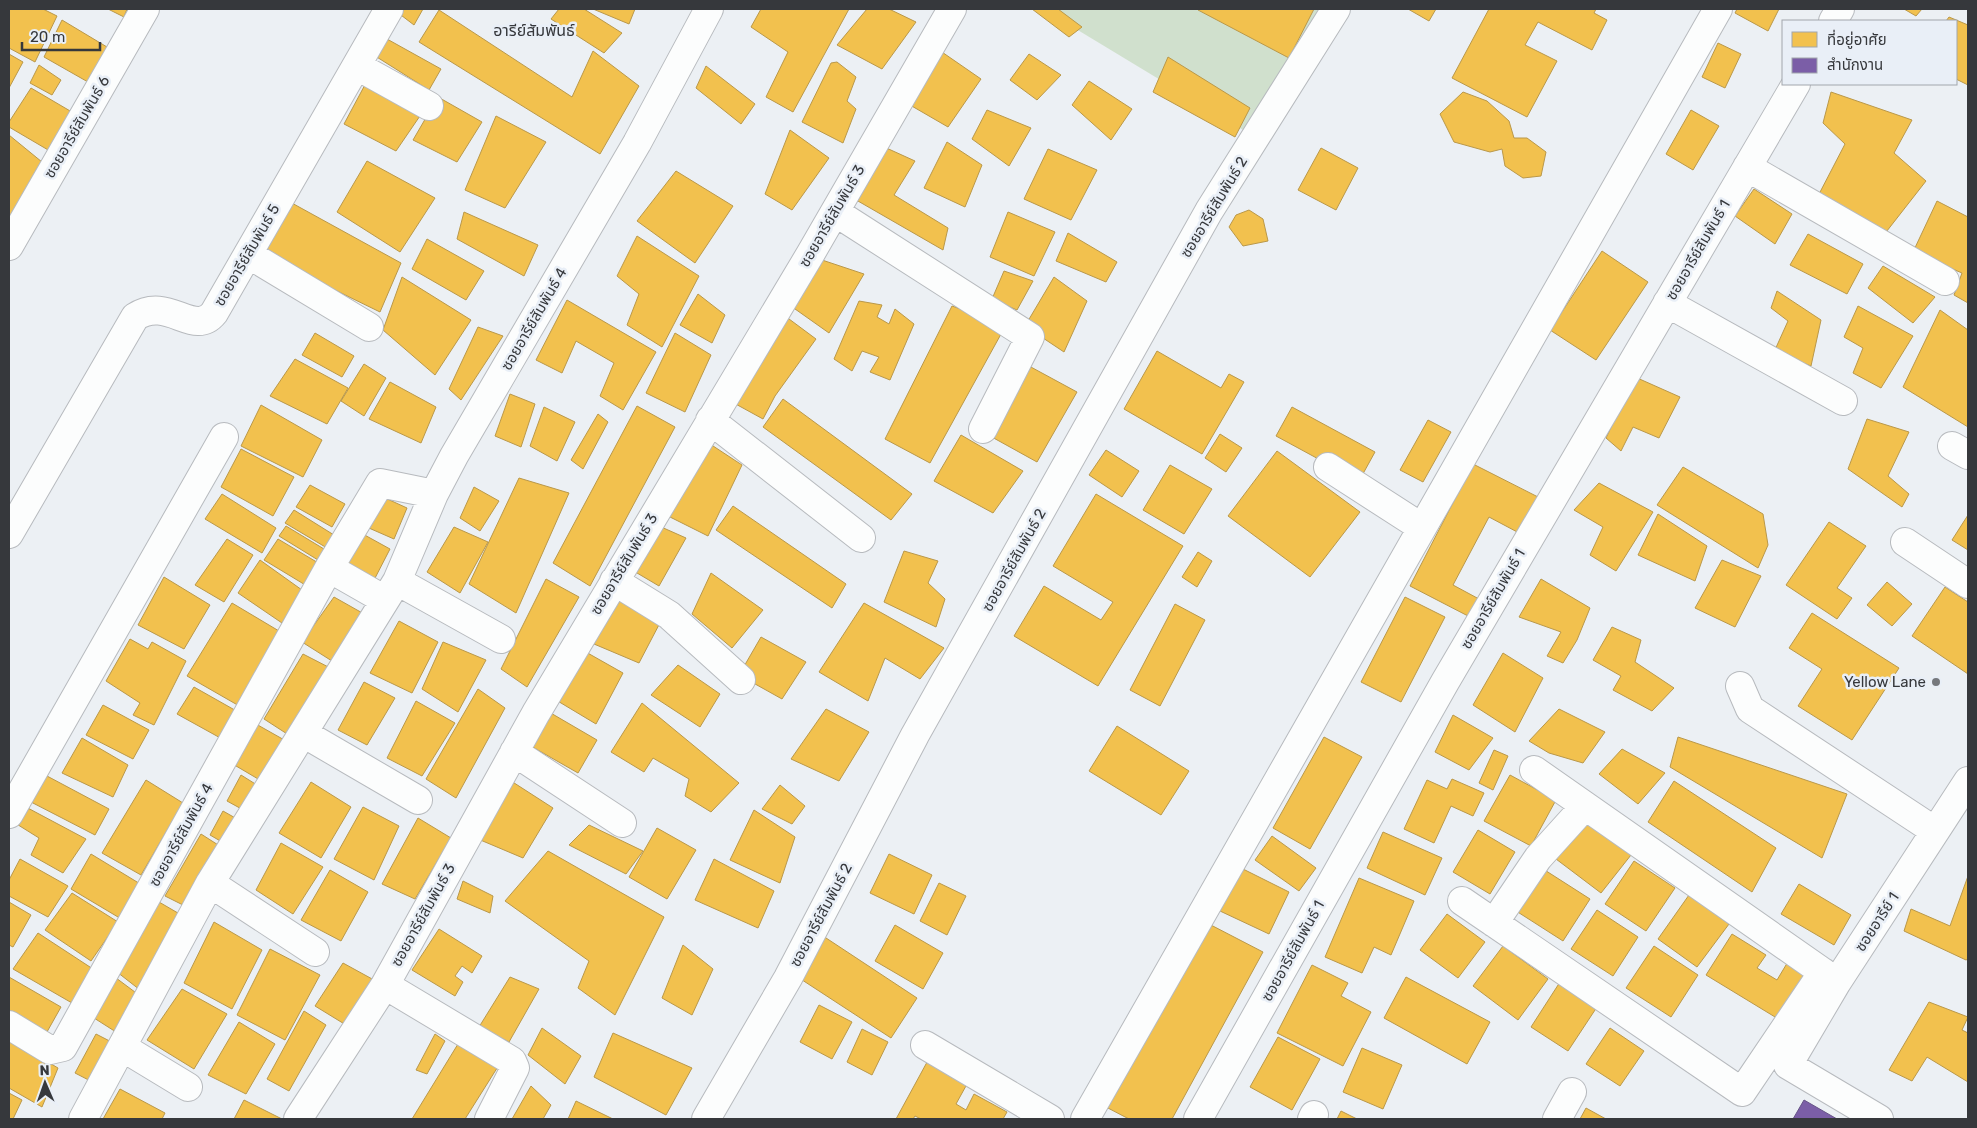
<svg xmlns="http://www.w3.org/2000/svg" width="1977" height="1128" font-family="Rubik,'Noto Sans Thai',sans-serif">
<style>
.green{fill:#d0e0cd}
.homes{fill:#f2c14e;stroke:#ba9849}
.offices{fill:#7b5ea7;stroke:#665387}
.lines{fill:none;stroke-linecap:round;stroke-linejoin:round}
.minor-casing{stroke:#b7babe;stroke-width:30}
.minor{stroke:#fcfdfd;stroke-width:28}
.poi-dot{fill:#76787c;stroke:#e9eff7;stroke-width:2}
.labels{text-anchor:middle;stroke-width:5;stroke-linejoin:round;paint-order:stroke}
.street-label{font-size:15px;fill:#36383c;stroke:#e9eff7}
.poi-label{font-size:15px;fill:#36383c;stroke:#e9eff7;text-anchor:end}
.neighbourhood-label{font-size:16px;fill:#36383c;stroke:#e9eff7}
</style>
<rect width="100%" height="100%" fill="#ecf0f4"/>
<!-- green -->
<path class="green" d="M1043,9H1325L1243,130Z"/>
<!-- homes -->
<path class="homes" d="M9,9H43L57,16L35,62L9,48Z
M108,9H127L124,17Z
M393,9H423L414,25Z
M559,9H584L622,33L604,53L551,19Z
M593,9H635L629,24Z
M761,9H849L793,112L766,97L788,52L751,27Z
M867,9H889L916,22L882,69L837,45Z
M1032,9H1058L1082,27L1069,37Z
M1199,9H1314L1289,58L1198,10Z
M1408,9H1436L1429,21Z
M1489,9H1596L1594,13L1607,20L1592,50L1538,22L1525,45L1557,61L1527,117L1452,78Z
M1737,9H1779L1768,31L1735,13Z
M1904,9H1922L1916,16Z
M439,10L572,97L593,51L639,86L600,154L419,42Z
M1949,17L1968,25V85L1956,79V21H1946Z
M62,20L107,47L88,82L44,57Z
M387,39L441,69L429,90L372,54Z
M1718,43L1741,54L1725,88L1702,77Z
M939,50L981,79L948,127L910,105Z
M9,54L23,62L9,88Z
M1029,54L1061,75L1037,100L1010,80Z
M1168,57L1250,108L1235,137L1153,92Z
M837,62L856,77L847,101L856,109L843,143L802,122L831,63Z
M39,65L61,80L52,95L30,83Z
M706,66L755,104L741,124L696,88Z
M367,81L424,110L396,151L344,124Z
M1089,81L1132,109L1111,140L1072,105Z
M31,88L77,115L55,154L9,127V122Z
M1463,92L1487,101L1509,121L1514,138H1527L1546,152L1541,176L1523,178L1505,166L1502,149L1490,152L1454,142L1440,114Z
M1831,92L1912,120L1894,153L1926,181L1883,236L1818,196L1845,144L1823,123Z
M438,97L482,122L457,162L413,140Z
M987,110L1031,128L1009,166L972,139Z
M1691,110L1719,126L1693,170L1666,154Z
M496,116L546,142L505,208L465,190Z
M790,130L829,158L792,210L765,194Z
M9,135L42,162L14,216L9,214Z
M947,142L982,165L965,207L924,188Z
M882,146L915,161L894,195L948,228L943,250L851,197Z
M1321,148L1358,168L1336,210L1298,190Z
M1048,149L1097,170L1071,220L1024,199Z
M367,161L435,198L400,252L337,212Z
M676,171L733,206L695,263L637,221Z
M1754,189L1792,214L1775,244L1735,216Z
M1937,201L1968,217V303L1954,295L1962,273L1913,252Z
M290,202L401,263L380,312L259,253Z
M1249,210L1263,219L1268,241L1243,246L1229,227L1236,215Z
M464,212L538,245L524,276L457,239Z
M1008,212L1055,232L1034,276L990,257Z
M1068,233L1117,262L1106,282L1056,261Z
M1808,234L1863,264L1847,294L1790,265Z
M637,236L699,276L662,347L627,325L639,294L617,276Z
M427,239L484,271L466,300L412,269Z
M1602,251L1648,282L1596,360L1550,330Z
M819,259L864,274L829,333L788,304Z
M1883,266L1935,297L1913,323L1868,288Z
M1004,271L1033,281L1017,310L992,299Z
M402,277L471,320L435,375L383,330Z
M1054,277L1087,301L1064,352L1025,326Z
M1777,291L1821,320L1811,366L1774,352L1788,321L1771,308Z
M698,294L725,315L712,343L680,325Z
M567,300L656,352L623,410L600,396L614,363L576,341L562,373L536,360Z
M859,301L882,305L877,317L889,324L895,309L914,324L890,380L870,372L879,357L862,351L852,371L834,359Z
M952,306L1006,325L930,463L885,439Z
M1858,306L1913,336L1881,388L1853,373L1863,348L1844,337Z
M1940,310L1968,330V427L1903,387Z
M781,313L816,339L775,396L763,419L732,402Z
M478,327L503,336L461,400L449,389Z
M315,333L354,356L342,377L302,355Z
M675,333L711,355L685,412L646,393Z
M1157,351L1221,388L1229,374L1244,382L1202,454L1124,409Z
M295,359L348,388L327,424L270,396Z
M364,364L386,378L364,416L341,401Z
M1029,366L1077,392L1037,462L990,436Z
M1635,377L1680,397L1659,438L1633,427L1621,451L1606,438Z
M390,382L436,407L421,443L369,419Z
M510,394L535,404L521,447L495,436Z
M783,399L912,494L891,520L763,427Z
M261,405L322,440L303,477L241,446Z
M637,406L675,427L590,586L553,563Z
M544,407L575,422L557,461L530,446Z
M1292,407L1375,452L1359,481L1276,436Z
M598,414L608,422L583,469L571,460Z
M1867,419L1909,432L1888,476L1909,494L1902,507L1848,469Z
M1428,420L1451,432L1423,482L1400,470Z
M1220,434L1242,448L1226,472L1205,458Z
M961,435L1023,471L993,513L934,481Z
M707,442L742,465L708,536L660,512Z
M241,449L294,477L273,516L221,487Z
M1106,450L1139,471L1122,497L1089,475Z
M1277,451L1360,512L1310,577L1228,516Z
M1473,464L1540,498L1521,534L1489,517L1453,585L1479,599L1470,617L1410,586Z
M1170,465L1212,489L1184,534L1143,510Z
M1683,467L1763,514L1768,545L1758,568L1657,505Z
M519,478L569,493L516,613L469,584Z
M1599,483L1653,512L1616,571L1590,555L1603,527L1574,510Z
M310,485L345,504L332,527L296,507Z
M474,487L499,501L480,531L460,518Z
M222,494L276,528L262,553L205,519Z
M1096,494L1183,546L1098,686L1014,636L1044,586L1101,620L1113,602L1053,566Z
M383,497L407,508L394,539L362,525Z
M733,506L846,584L832,608L716,530Z
M294,510L334,535L327,548L285,523Z
M1658,514L1707,546L1695,581L1638,555Z
M1968,515V550L1952,540Z
M1829,522L1866,546L1837,588L1852,598L1837,619L1786,585Z
M286,526L324,549L318,560L279,536Z
M659,526L686,538L659,586L632,570Z
M454,527L488,542L460,593L427,572Z
M361,533L390,549L373,582L343,565Z
M227,539L253,555L224,602L195,585Z
M278,539L320,564L307,586L264,560Z
M904,551L938,561L928,583L945,599L936,627L884,602Z
M1198,552L1212,561L1197,587L1182,577Z
M260,560L302,590L282,623L238,593Z
M1722,560L1761,576L1735,627L1695,608Z
M711,573L763,610L732,648L692,614Z
M164,577L210,605L184,649L138,625Z
M546,579L579,597L527,687L501,669Z
M1541,579L1590,608L1577,640L1563,663L1547,656L1561,632L1519,617Z
M1887,582L1912,604L1892,626L1867,605Z
M1945,587L1968,602V674L1912,636Z
M615,596L662,619L639,663L594,644Z
M334,597L373,619L343,668L302,642Z
M1405,597L1445,617L1401,702L1361,682Z
M232,603L279,631L241,707L187,676Z
M864,603L944,648L920,679L885,658L868,701L819,672Z
M1175,604L1205,620L1160,706L1130,690Z
M1812,613L1899,668L1852,740L1798,706L1822,669L1789,648Z
M399,621L438,642L412,693L370,673Z
M1612,627L1641,640L1635,662L1674,688L1652,711L1613,690L1621,676L1593,660Z
M761,637L806,662L782,699L739,675Z
M130,639L148,649L152,642L186,661L154,725L133,715L140,703L106,681Z
M443,642L486,660L458,712L422,689Z
M577,647L623,673L596,724L551,697Z
M1503,653L1543,678L1515,732L1473,705Z
M303,654L340,673L298,741L264,719Z
M678,665L720,694L700,727L651,695Z
M364,682L395,698L367,745L338,730Z
M194,687L240,713L224,740L177,714Z
M478,689L505,708L456,798L426,779Z
M416,701L455,723L422,776L387,758Z
M642,703L739,783L711,812L685,796L689,779L653,758L644,772L611,752Z
M103,705L149,730L133,759L86,735Z
M826,709L869,732L839,781L791,759Z
M1559,709L1605,732L1583,763L1549,753L1529,741Z
M549,712L597,740L578,773L529,745Z
M1453,715L1493,738L1469,770L1435,752Z
M256,724L295,746L270,786L231,763Z
M1117,726L1189,771L1161,815L1089,771Z
M1324,737L1362,757L1310,849L1273,828Z
M1678,737L1847,794L1822,858L1670,767Z
M82,738L128,765L113,797L62,773Z
M1622,749L1665,773L1638,804L1599,774Z
M1494,750L1508,756L1493,790L1479,783Z
M241,775L273,795L258,818L227,801Z
M1510,775L1556,800L1531,846L1484,821Z
M47,776L109,809L95,835L31,802Z
M508,779L553,808L523,858L478,839Z
M1452,779L1484,793L1473,816L1451,806L1434,843L1404,829L1427,780L1447,789Z
M146,780L183,803L141,875L102,853Z
M1674,781L1776,848L1752,892L1648,822Z
M311,782L351,807L321,858L279,833Z
M780,785L805,806L792,824L762,809Z
M24,806L86,839L63,873L31,855L39,838L15,823Z
M363,807L399,826L374,880L334,859Z
M754,810L795,837L780,883L730,860Z
M223,811L253,828L241,853L210,835Z
M418,818L451,838L415,899L382,884Z
M1587,821L1631,855L1601,893L1556,859Z
M589,825L643,851L626,874L569,845Z
M657,828L696,850L667,899L629,877Z
M1478,830L1515,852L1490,894L1453,872Z
M1383,832L1442,858L1425,895L1367,868Z
M201,834L237,857L205,916L165,896Z
M1272,836L1316,868L1299,891L1255,860Z
M281,843L323,867L293,914L256,890Z
M548,851L664,917L615,1015L578,988L589,961L505,901Z
M91,854L142,885L123,920L71,889Z
M889,854L932,875L914,914L870,893Z
M20,859L68,886L48,917L9,896V880Z
M714,859L774,891L758,928L695,900Z
M1634,861L1675,888L1646,931L1605,904Z
M1540,867L1590,899L1563,941L1513,909Z
M1241,868L1289,892L1269,934L1220,911Z
M330,870L368,892L341,941L301,920Z
M1968,876V959L1966,960L1904,931L1911,909L1950,926Z
M1359,878L1414,901L1391,955L1374,947L1362,973L1325,957Z
M463,881L493,896L490,913L457,899Z
M939,883L966,896L947,935L920,921Z
M1799,884L1851,915L1834,945L1781,914Z
M72,893L118,922L91,961L45,930Z
M1689,895L1729,924L1697,967L1658,939Z
M9,902L31,915L13,947L9,945Z
M159,902L202,927L158,1004L117,972Z
M1597,910L1638,937L1613,976L1571,949Z
M1447,914L1485,942L1458,978L1420,950Z
M214,922L262,950L232,1009L184,983Z
M1207,923L1263,952L1172,1119H1129L1106,1107Z
M895,925L943,953L923,989L875,961Z
M439,929L482,956L472,973L462,966L455,976L463,982L455,996L412,970Z
M38,933L93,969L72,1003L13,969Z
M820,934L917,998L891,1038L793,974Z
M1732,934L1766,955L1757,968L1777,980L1789,960L1809,973L1780,1020L1706,975Z
M683,945L713,969L692,1015L662,998Z
M1503,946L1548,979L1518,1020L1473,986Z
M1654,946L1698,975L1671,1017L1626,988Z
M270,949L320,975L285,1040L237,1015Z
M343,963L374,980L346,1025L315,1006Z
M1312,965L1348,983L1341,996L1371,1012L1343,1066L1277,1033Z
M108,972L147,1001L127,1039L83,1011Z
M9,977L61,1007L43,1039L9,1019Z
M510,977L539,989L509,1042L479,1027Z
M1406,977L1490,1022L1467,1064L1384,1018Z
M1560,982L1597,1007L1568,1051L1531,1027Z
M182,989L227,1014L194,1069L147,1040Z
M1929,1002L1968,1017L1962,1030L1968,1033V1082L1927,1057L1912,1081L1889,1070Z
M819,1005L852,1022L832,1059L800,1042Z
M304,1011L326,1025L289,1091L267,1079Z
M239,1022L275,1044L246,1094L208,1075Z
M542,1028L581,1056L565,1084L528,1055Z
M1610,1028L1644,1051L1620,1086L1586,1064Z
M862,1029L888,1042L872,1075L847,1062Z
M613,1033L692,1068L666,1115L594,1077Z
M96,1034L129,1051L108,1090L75,1073Z
M435,1034L445,1041L427,1074L416,1070Z
M1278,1037L1320,1059L1292,1110L1250,1087Z
M9,1039L58,1068L42,1107L9,1088Z
M458,1044L499,1065L465,1119H412Z
M1362,1048L1402,1065L1383,1109L1343,1092Z
M932,1053L972,1075L956,1104L966,1110L974,1094L1007,1112L1003,1119H921L915,1116L913,1119H896Z
M531,1086L551,1105L543,1119H512Z
M120,1089L165,1113L162,1119H103Z
M9,1093L22,1100L13,1119H9Z
M244,1100L282,1119H234Z
M576,1101L613,1119H568Z
M1586,1108L1606,1119H1580Z
M1341,1111L1357,1119H1337Z"/>
<!-- offices -->
<path class="offices" d="M1804,1100L1837,1119H1793Z"/>
<g class="lines">
<!-- minor casing -->
<g class="minor-casing">
<path id="minor" d="M1833,21L1840,9
M357,66L429,106
M1747,167L1945,281
M835,212L1030,337L983,429
M9,246L145,9
M248,254L369,327
M1667,303L1843,401
M710,420L861,538
M1952,446L1968,455
M1328,467L1421,527
M9,534L135,317C168,295 194,338 214,313L389,9
M1905,542L1968,584
M329,568L380,483L434,494
M397,581L501,639
M614,581L669,615L741,680
M1740,686L1750,709L1935,831
M303,733L418,800
M514,752L622,823
M1534,770L1837,982
M9,814L224,437
M210,883L315,952
M1462,901L1742,1092L1823,972
M1494,923L1538,858L1585,806
M385,985L512,1061L515,1068L489,1119
M9,1025L50,1050L63,1047L329,568L385,600
M925,1045L1050,1119
M122,1047L188,1087
M83,1119L210,883L397,581L434,494L454,456L637,143L709,9
M298,1119L385,985L536,713L811,253L952,9
M706,1119L788,978L915,735L1209,211L1336,9
M1085,1119L1718,9
M1198,1119L1445,682L1796,84
M1312,1119L1314,1115
M1557,1119L1572,1092
M1879,1119L1788,1065L1837,982L1968,781"/>
</g>
<!-- minor -->
<use href="#minor" class="minor"/>
</g>
<!-- markers -->
<circle class="poi-dot" cx="1936" cy="682" r="5"/>
<g class="labels">
<!-- street labels -->
<g class="street-label">
<text transform="translate(77 127) rotate(-60)" y="5">ซอยอารีย์สัมพันธ์ 6</text>
<text transform="translate(1214 207) rotate(-59)" y="5">ซอยอารีย์สัมพันธ์ 2</text>
<text transform="translate(832 216) rotate(-60)" y="5">ซอยอารีย์สัมพันธ์ 3</text>
<text transform="translate(1698 250) rotate(-60)" y="5">ซอยอารีย์สัมพันธ์ 1</text>
<text transform="translate(247 255) rotate(-60)" y="5">ซอยอารีย์สัมพันธ์ 5</text>
<text transform="translate(534 319) rotate(-60)" y="5">ซอยอารีย์สัมพันธ์ 4</text>
<text transform="translate(1014 560) rotate(-61)" y="5">ซอยอารีย์สัมพันธ์ 2</text>
<text transform="translate(624 564) rotate(-59)" y="5">ซอยอารีย์สัมพันธ์ 3</text>
<text transform="translate(1493 599) rotate(-60)" y="5">ซอยอารีย์สัมพันธ์ 1</text>
<text transform="translate(181 835) rotate(-61)" y="5">ซอยอารีย์สัมพันธ์ 4</text>
<text transform="translate(423 915) rotate(-61)" y="5">ซอยอารีย์สัมพันธ์ 3</text>
<text transform="translate(821 915) rotate(-62)" y="5">ซอยอารีย์สัมพันธ์ 2</text>
<text transform="translate(1877 922) rotate(-57)" y="5">ซอยอารีย์ 1</text>
<text transform="translate(1293 951) rotate(-61)" y="5">ซอยอารีย์สัมพันธ์ 1</text>
</g>
<!-- poi labels -->
<g class="poi-label">
<text x="1926" y="687">Yellow Lane</text>
</g>
<!-- neighbourhood labels -->
<g class="neighbourhood-label">
<text x="534" y="36">อารีย์สัมพันธ์</text>
</g>
</g>
<!-- border -->
<rect width="1977" height="1128" fill="none" stroke="#36383c" stroke-width="20"/>
<!-- legend -->
<rect x="1782" y="20" width="175" height="65" fill="#e9eff7" stroke="#a1a6ac"/>
<rect x="1792" y="32" width="25" height="15" fill="#f2c14e" stroke="#a1a6ac"/>
<text x="1827" y="45" font-size="15" fill="#36383c">ที่อยู่อาศัย</text>
<rect x="1792" y="58" width="25" height="15" fill="#7b5ea7" stroke="#a1a6ac"/>
<text x="1827" y="70" font-size="15" fill="#36383c">สำนักงาน</text>
<!-- north arrow -->
<g transform="translate(45 1083) rotate(358)" stroke="#e9eff7" stroke-width="4" paint-order="stroke">
<path d="M0-4L9 19L0 12L-9 19Z" fill="#36383c"/>
<text y="-8" font-size="14" font-weight="bold" text-anchor="middle" fill="#36383c">N</text>
</g>
<!-- scale -->
<path d="M22 42v8h78v-8" fill="none" stroke="#36383c" stroke-width="2.5"/>
<text x="30" y="42" font-size="15" fill="#36383c" stroke="#e9eff7" stroke-width="4" paint-order="stroke">20 m</text>
</svg>
